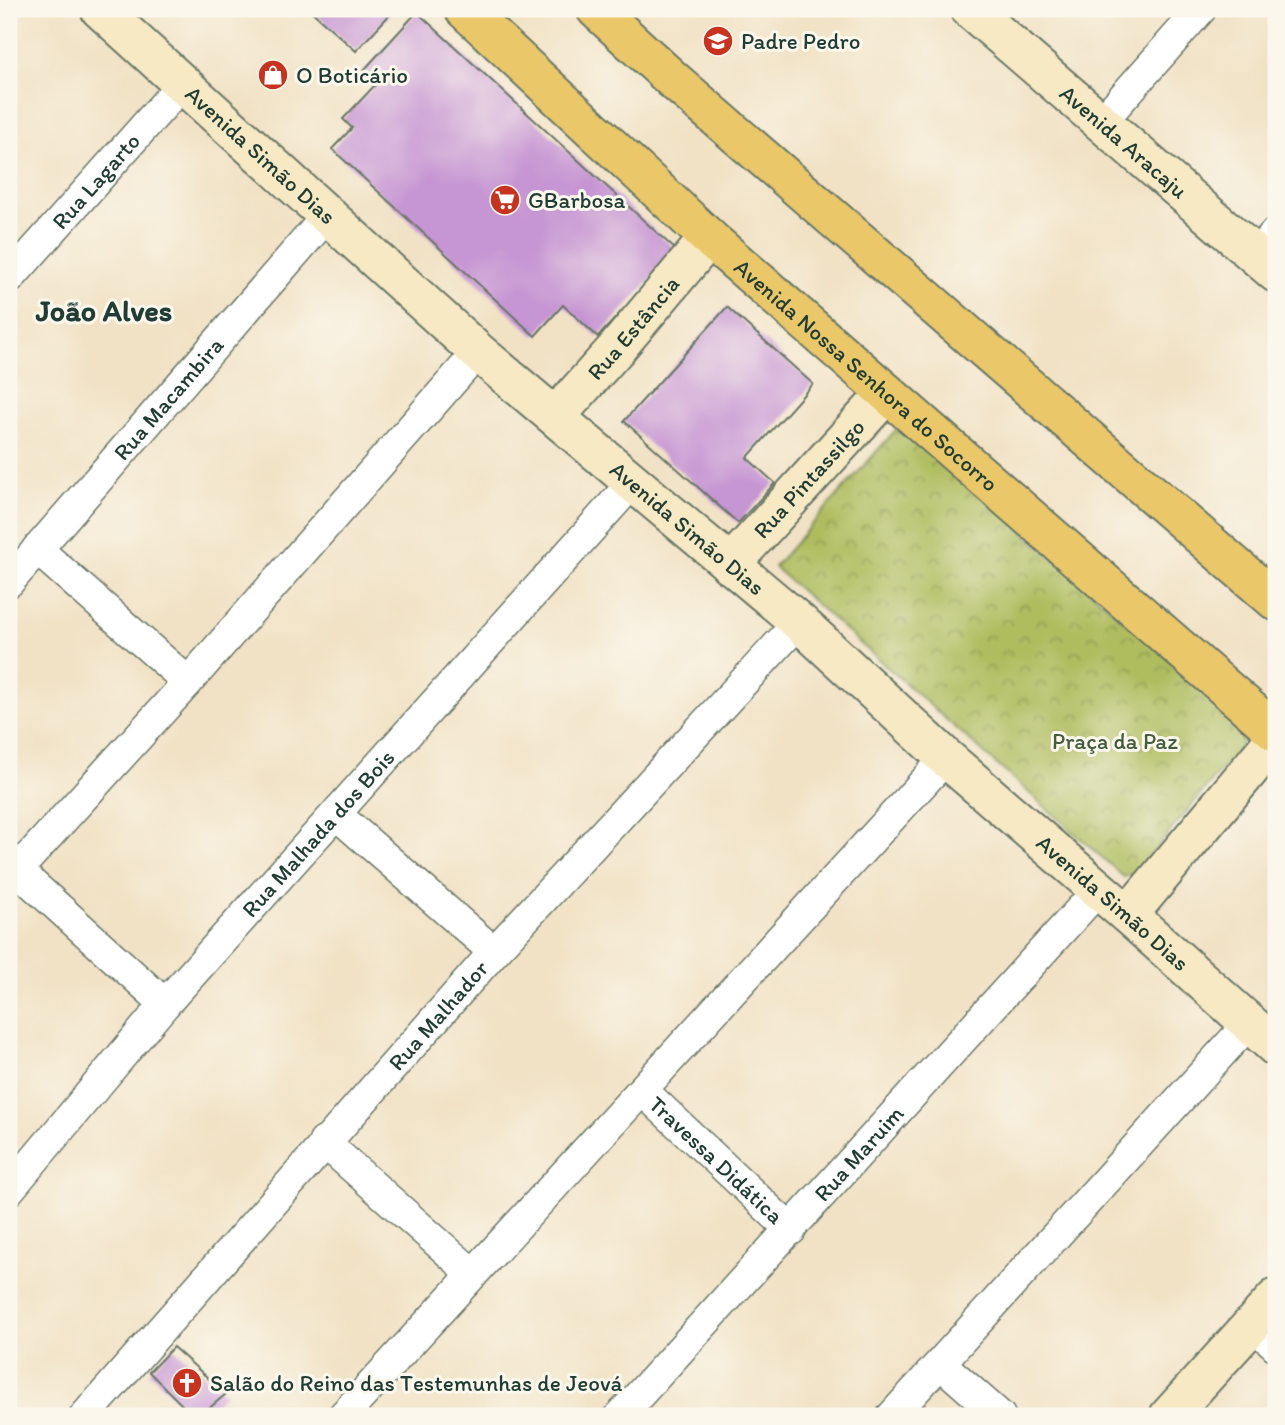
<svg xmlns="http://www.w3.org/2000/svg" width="1285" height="1425" font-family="Itim,sans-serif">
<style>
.park{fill:url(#park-crowns);stroke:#677d4a;stroke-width:2}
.building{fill:#c695d3}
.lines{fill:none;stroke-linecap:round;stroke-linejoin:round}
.street-casing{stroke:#687767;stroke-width:33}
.secondary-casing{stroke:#687767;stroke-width:42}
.primary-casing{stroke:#687767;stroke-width:42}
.street{stroke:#fff;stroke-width:30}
.secondary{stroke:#f7e9c3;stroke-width:38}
.primary{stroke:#eac769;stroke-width:38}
.labels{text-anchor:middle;stroke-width:6;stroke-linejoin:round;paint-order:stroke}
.poi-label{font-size:23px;fill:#1f3d34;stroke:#fbf7ec;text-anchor:start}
.street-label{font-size:23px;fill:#1f3d34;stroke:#fbf7ec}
.park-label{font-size:23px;fill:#435d3f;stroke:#fbf7ec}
.district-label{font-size:30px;font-weight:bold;fill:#1f3d34;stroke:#fbf7ec}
</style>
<defs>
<pattern id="park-crowns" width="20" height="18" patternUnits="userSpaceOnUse" patternTransform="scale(1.75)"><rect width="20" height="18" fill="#afbd5f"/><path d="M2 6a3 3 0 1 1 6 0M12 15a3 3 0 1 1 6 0" fill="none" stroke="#8e9b4f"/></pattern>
</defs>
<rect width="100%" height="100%" fill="#fbf7ec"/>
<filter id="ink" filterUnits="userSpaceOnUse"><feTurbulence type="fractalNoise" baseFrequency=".0143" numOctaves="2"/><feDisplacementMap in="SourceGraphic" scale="14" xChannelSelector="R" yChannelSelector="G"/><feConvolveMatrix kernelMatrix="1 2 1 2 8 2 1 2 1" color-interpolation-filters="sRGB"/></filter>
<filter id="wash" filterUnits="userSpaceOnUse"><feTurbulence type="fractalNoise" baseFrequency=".00686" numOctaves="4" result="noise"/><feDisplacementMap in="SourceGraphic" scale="28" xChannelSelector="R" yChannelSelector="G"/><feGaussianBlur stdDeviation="1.57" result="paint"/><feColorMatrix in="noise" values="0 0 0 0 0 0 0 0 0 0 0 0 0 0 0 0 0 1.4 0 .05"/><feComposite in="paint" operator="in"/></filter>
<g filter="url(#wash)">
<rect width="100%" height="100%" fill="#f1e2c5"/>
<!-- park -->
<path class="park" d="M901,424L1246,728L1240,747L1136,873L1124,877L774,567Z"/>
<g id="blocks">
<!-- building -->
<path class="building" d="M309,9H395L356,51Z
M417,12L677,251L598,337L563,305L535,336L332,149L352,128L343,119L377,83L364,70Z
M727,307L813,384L747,458L775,483L738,523L624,421Z
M173,1347L226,1394L200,1416H193L149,1372Z"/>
</g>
</g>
<g filter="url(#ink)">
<use href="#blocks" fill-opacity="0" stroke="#687767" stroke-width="2"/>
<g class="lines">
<!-- street casing -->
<g class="street-casing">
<g id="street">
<path d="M1101,122L1201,9"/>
<path d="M1255,255L1276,232"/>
<path id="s1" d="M9,279L183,83"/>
<path d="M37,549L188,682"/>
<path id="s2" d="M9,582L327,216"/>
<path d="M337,815L494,952"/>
<path d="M17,870L165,1004"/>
<path d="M9,879L188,682L478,352"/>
<path id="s3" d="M642,1090L791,1230"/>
<path d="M324,1142L473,1274"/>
<path id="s4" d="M9,1190L165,1004L633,482"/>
<path d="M1252,1324L1276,1346"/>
<path d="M941,1364L1000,1416"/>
<path id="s5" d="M85,1416L494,952L799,622"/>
<path d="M343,1416L946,758"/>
<path id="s6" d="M620,1416L1099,889"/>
<path d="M892,1416L1249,1023"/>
</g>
</g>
<!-- secondary casing -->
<g class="secondary-casing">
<g id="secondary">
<path id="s7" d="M100,9L478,352L799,622L946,758L1128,915L1276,1047"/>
<path id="s8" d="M970,9L1276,273"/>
<path id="s9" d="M556,416L616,349L709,238"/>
<path id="s10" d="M730,565L887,393"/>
<path d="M1128,915L1276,738"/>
<path d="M1169,1416L1276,1298"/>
</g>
</g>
<!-- primary casing -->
<g class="primary-casing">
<g id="primary">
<path id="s11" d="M464,9L709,238L1276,732"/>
<path d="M596,9L672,79L1276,601"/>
</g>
</g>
<!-- street -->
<use href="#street" class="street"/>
<!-- secondary -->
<use href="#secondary" class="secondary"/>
<!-- primary -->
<use href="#primary" class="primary"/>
</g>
</g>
<!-- icons -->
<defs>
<g id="school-disc" transform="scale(1.575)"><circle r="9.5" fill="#c8321e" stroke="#fbf7ec"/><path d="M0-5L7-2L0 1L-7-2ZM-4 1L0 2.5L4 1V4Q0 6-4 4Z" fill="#fff"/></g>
<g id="shop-disc" transform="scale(1.575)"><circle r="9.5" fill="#c8321e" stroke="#fbf7ec"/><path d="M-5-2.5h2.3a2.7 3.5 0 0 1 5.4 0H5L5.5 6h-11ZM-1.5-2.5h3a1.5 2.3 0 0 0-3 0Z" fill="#fff"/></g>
<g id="supermarket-disc" transform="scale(1.575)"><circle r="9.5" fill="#c8321e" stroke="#fbf7ec"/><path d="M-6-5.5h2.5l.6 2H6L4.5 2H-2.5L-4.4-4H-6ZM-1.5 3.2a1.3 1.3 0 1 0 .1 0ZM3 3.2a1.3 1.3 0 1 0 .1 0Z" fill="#fff"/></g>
<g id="church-disc" transform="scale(1.575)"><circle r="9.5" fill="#c8321e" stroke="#fbf7ec"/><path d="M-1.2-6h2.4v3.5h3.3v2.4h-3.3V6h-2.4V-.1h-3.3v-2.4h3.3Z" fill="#fff"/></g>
</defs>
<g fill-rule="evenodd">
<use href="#school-disc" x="718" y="41"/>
<use href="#shop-disc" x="273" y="75"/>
<use href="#supermarket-disc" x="505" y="200"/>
<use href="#church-disc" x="187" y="1383"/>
</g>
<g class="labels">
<!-- poi labels -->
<g class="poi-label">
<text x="741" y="49">Padre Pedro</text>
<text x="296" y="83">O Boticário</text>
<text x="528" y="208">GBarbosa</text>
<text x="210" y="1391">Salão do Reino das Testemunhas de Jeová</text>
</g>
<!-- street labels -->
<g class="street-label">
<text dy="8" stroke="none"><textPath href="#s8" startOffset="203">Avenida Aracaju</textPath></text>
<text dy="8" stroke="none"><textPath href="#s7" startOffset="217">Avenida Simão Dias</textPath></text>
<text dy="8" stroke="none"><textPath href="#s1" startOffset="131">Rua Lagarto</textPath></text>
<text dy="8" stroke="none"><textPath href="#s9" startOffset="117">Rua Estância</textPath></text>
<text dy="8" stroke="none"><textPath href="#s11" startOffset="544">Avenida Nossa Senhora do Socorro</textPath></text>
<text dy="8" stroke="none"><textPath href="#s2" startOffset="243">Rua Macambira</textPath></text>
<text dy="8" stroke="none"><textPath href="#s10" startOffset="117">Rua Pintassilgo</textPath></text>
<text dy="8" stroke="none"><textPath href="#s7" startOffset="784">Avenida Simão Dias</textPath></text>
<text dy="8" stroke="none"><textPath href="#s4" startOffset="472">Rua Malhada dos Bois</textPath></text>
<text dy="8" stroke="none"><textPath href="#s7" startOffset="1351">Avenida Simão Dias</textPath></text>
<text dy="8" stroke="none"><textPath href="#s5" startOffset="534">Rua Malhador</textPath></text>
<text dy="8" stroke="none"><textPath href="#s6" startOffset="355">Rua Maruim</textPath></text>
<text dy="8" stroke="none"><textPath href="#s3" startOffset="102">Travessa Didática</textPath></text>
</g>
<!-- park labels -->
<g class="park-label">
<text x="1115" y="749">Praça da Paz</text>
</g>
<!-- district labels -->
<g class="district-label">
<text x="104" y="321">João Alves</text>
</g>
</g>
<!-- margin -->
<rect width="1285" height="1425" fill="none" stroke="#fbf7ec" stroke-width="35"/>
</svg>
